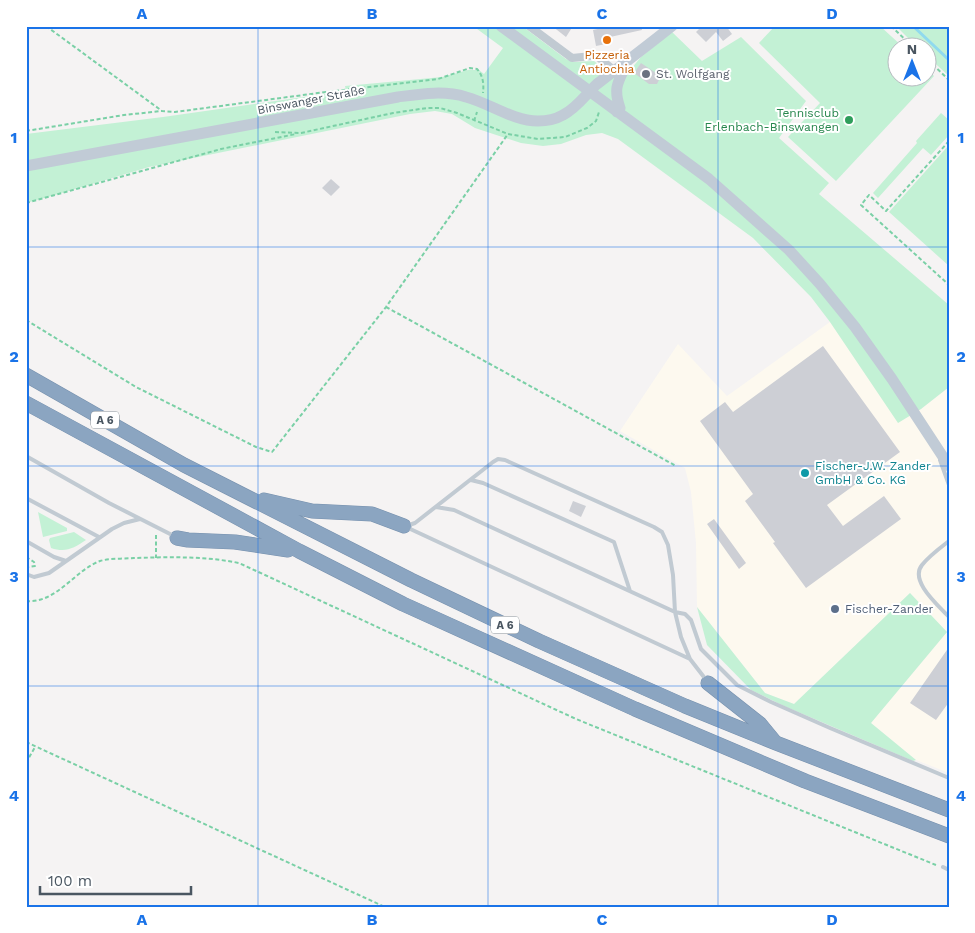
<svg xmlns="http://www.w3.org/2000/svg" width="975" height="933" font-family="'Work Sans',sans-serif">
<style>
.commercial{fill:#fdf9ef}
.green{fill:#c3f1d5}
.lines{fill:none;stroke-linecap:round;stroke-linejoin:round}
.stream{stroke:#90daee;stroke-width:3}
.building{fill:#cdcfd5}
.highway-casing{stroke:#7690ad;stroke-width:15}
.path{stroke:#7ad0a6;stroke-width:2;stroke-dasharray:4 2.5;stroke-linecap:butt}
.lane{stroke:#c1cad2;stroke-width:4}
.street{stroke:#c1cad2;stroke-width:8}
.secondary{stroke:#c1cbd6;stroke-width:11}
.highway{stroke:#8ba5c1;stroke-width:14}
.grid{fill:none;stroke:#1a73e8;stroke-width:1;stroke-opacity:0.55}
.food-dot{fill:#e8710a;stroke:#fff;stroke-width:2}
.worship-dot{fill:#6b7280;stroke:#fff;stroke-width:2}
.leisure-dot{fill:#2e9e5b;stroke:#fff;stroke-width:2}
.culture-dot{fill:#0f9aa8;stroke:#fff;stroke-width:2}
.service-dot{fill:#5c6f8a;stroke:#fff;stroke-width:2}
.labels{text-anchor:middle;stroke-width:4;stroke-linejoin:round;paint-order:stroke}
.shield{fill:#fff;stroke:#808990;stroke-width:1}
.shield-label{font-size:11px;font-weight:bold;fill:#4a5661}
.food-label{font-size:12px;fill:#c56008;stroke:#fff}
.worship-label{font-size:12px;fill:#5b616d;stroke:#fff;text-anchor:start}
.street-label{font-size:12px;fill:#4a5661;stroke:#fff}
.leisure-label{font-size:12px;fill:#27864d;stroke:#fff;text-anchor:end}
.culture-label{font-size:12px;fill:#0d838f;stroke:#fff;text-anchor:start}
.service-label{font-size:12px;fill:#4e5e75;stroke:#fff;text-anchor:start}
.neatline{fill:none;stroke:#1a73e8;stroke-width:2}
.grid-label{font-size:16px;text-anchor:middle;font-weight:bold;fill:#1a73e8}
</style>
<rect width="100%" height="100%" fill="#f5f3f3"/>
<!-- commercial -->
<path class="commercial" d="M830,322L898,422L921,409L949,387V773L916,760L871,723L947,632L910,593L794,704L765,693L697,607L696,543L691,492L685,468L620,431L678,344L727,396Z"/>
<!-- green -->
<path class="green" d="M473,26H522L566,59L573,62L594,61L620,82L641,57L672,32L702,61L741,37L806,101L779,138L829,183L819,194L949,305V387L921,409L898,423L830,322L811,297L753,238L618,139L602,133L586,135L561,144L543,146L521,143L475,128L452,114L435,111L410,114L149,167L55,195L26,203V134L163,117L346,91L345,86L442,77L468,70H479L484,74L503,48Z
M775,26H880L903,47L898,48V78H928V70L934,76L836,181L788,137L820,103L759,43Z
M896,26H949V76L928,57V48L917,47Z
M941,113L949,120V135L931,155L923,148L878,198L873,193L917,143L916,141Z
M949,145V266L889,212Z
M38,512L67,528V531L43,537Z
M74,532L86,540C74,548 66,553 51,548L49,540L50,538Z
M910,593L947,632L871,723L916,760L913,761L784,706L751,690L707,645L697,607L765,693L794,704Z"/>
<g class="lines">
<!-- stream -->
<path class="stream" d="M913,26L949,60"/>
</g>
<!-- building -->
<path class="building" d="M552,26H573L566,37Z
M611,26H641L642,30L610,37L611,43L596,46L593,30Z
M702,26H726L732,34L723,41L716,32L706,42L696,32Z
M641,63L656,73L659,80L657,84H649L634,73Z
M331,179L340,187L331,196L322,188Z
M823,346L900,452L827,505L843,526L884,496L901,519L806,588L773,543L775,542L745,501L753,494L700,421L725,402L733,412Z
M573,501L586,506L581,517L569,511Z
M714,519L746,563L739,569L707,524Z
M949,647V702L936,720L910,703Z"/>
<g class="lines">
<!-- highway casing -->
<g class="highway-casing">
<path id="highway" d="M26,375L184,465L411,580L539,641L685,706L776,743L949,810
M26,403L299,551L403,604L635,709L805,781L949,836
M264,500L312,511L372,514L404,526
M177,538L188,540L235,542L288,550
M708,683L760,724L774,741"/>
</g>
<!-- path -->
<path class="path" d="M46,26L162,111
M891,26L914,48
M928,60L949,80
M474,121L477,112
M26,131L124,115L162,111L175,112L326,92L438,79L470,68L477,69C483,76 484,83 483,93
M275,132L301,133L393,113L427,108H440L457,113L508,134L538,139L565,137L587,128L596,121L599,112
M949,141L886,211L869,195L861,205L949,285
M26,203L221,149L296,134
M386,307L676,466
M26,320L136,387L256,447L272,452L386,307L508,134
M156,535V558
M26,557L34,562L35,566L28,567
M26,601C56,604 75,570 100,561C110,558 123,559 134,558C169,557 205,556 239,563L576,719L936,865
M26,742L385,907
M26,763L35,747"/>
<!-- lane -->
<path class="lane" d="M26,456L109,503L176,537
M940,460L949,485
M471,480L483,483L614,542L630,591
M26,498L99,537
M436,507L454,510L675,612L685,614L691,620L701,649L737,685L771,702L830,728L949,778
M406,526L415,523L493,462L498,459L505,460L654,527L662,532L668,545L673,575L675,612L681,637L690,659L707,681
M406,527L690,659
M26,541L54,557L66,561
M949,541C940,548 929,556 922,565C909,581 939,606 949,617
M26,574L34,577L49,573L112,529L124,523L140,519
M943,867L949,870"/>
<!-- street -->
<path class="street" d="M529,26L572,58L592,56L598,57L615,71"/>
<!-- secondary -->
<path class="secondary" d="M501,26L709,179L789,250L820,284L855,327L892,379L949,466
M617,112L620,108C613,88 618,82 626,65
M26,166L398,97C420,94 444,90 466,97C489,103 513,121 538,121C546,121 556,119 563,115C577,108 586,94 597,84C622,65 647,46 672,26"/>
<!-- highway -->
<use href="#highway" class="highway"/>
</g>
<!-- grid -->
<path class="grid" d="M258,26V907M488,26V907M718,26V907M26,247H949M26,466H949M26,686H949"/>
<!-- markers -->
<circle class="food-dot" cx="607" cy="40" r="5"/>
<circle class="worship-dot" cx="646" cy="74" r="5"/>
<circle class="leisure-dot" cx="849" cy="120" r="5"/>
<circle class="culture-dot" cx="805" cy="473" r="5"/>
<circle class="service-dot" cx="835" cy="609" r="5"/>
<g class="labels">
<!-- shield labels -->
<g class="shield">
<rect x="91" y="411.5" width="28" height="17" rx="4"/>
<rect x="491" y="616.5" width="28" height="17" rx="4"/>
</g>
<g class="shield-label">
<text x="105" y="424">A 6</text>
<text x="505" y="629">A 6</text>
</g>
<!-- food labels -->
<g class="food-label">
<text x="607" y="59">Pizzeria<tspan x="607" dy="14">Antiochia</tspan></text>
</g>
<!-- worship labels -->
<g class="worship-label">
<text x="656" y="78">St. Wolfgang</text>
</g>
<!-- street labels -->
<g class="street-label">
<text transform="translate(311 100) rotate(-11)" y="4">Binswanger Straße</text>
</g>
<!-- leisure labels -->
<g class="leisure-label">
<text x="839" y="117">Tennisclub<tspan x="839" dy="14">Erlenbach-Binswangen</tspan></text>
</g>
<!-- culture labels -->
<g class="culture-label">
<text x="815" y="470">Fischer-J.W. Zander<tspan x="815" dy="14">GmbH &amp; Co. KG</tspan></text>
</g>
<!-- service labels -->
<g class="service-label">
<text x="845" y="613">Fischer-Zander</text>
</g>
</g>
<!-- border -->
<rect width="975" height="933" fill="none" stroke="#ffffff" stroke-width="55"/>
<!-- north arrow -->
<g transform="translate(912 62)"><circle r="24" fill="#ffffff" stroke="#b7bbc0"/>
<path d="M0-4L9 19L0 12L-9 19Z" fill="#1a73e8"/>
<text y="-8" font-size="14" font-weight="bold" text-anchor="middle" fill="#4a5661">N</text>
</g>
<!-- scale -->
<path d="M40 886v8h151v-8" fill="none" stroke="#4a5661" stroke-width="2.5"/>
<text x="48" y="886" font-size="15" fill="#4a5661" stroke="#ffffff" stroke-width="4" paint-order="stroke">100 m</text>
<rect x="28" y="28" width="920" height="878" class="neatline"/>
<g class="grid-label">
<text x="142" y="19">A</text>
<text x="372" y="19">B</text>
<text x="602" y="19">C</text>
<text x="832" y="19">D</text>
<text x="14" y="143">1</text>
<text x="961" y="143">1</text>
<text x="14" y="362">2</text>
<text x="961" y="362">2</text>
<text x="14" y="582">3</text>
<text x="961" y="582">3</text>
<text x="14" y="801">4</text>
<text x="961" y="801">4</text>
<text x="142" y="925">A</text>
<text x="372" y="925">B</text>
<text x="602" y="925">C</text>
<text x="832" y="925">D</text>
</g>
</svg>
